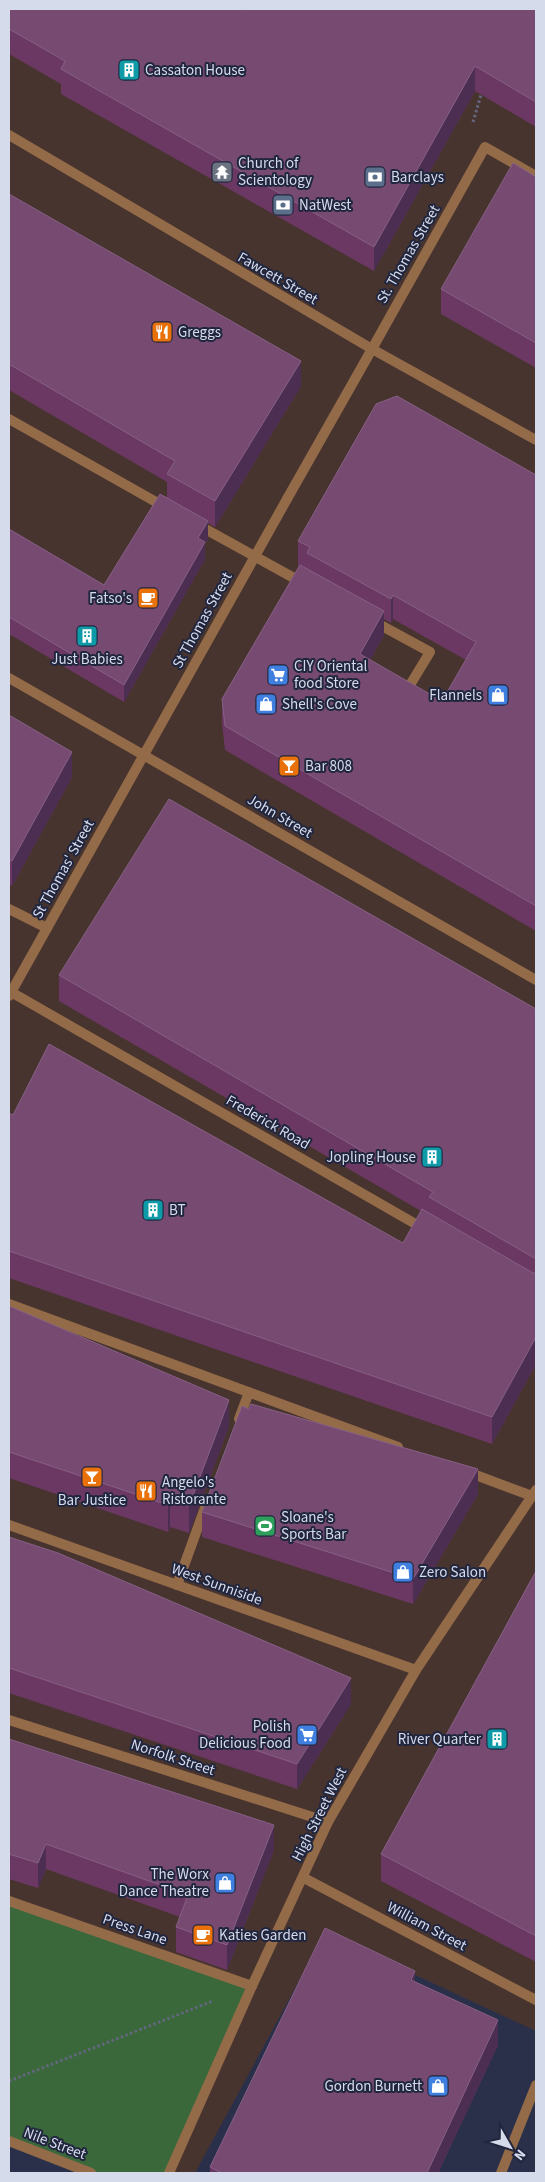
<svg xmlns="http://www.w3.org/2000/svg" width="545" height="2182" font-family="'Source Sans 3',sans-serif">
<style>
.commercial{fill:#48342f}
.green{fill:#3a683b}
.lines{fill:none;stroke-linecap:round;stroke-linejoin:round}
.path{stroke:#62677d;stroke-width:3;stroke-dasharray:2.5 2.5;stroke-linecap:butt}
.service{stroke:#946b48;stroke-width:10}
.pedestrian{stroke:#946b48;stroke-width:10}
.minor{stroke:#946b48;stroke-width:10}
.tertiary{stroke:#946b48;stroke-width:10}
.wall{fill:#6b3863;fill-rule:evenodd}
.shaded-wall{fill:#4d2e53}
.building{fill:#774a72;stroke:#866085}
.labels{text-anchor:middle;stroke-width:4;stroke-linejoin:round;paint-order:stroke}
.poi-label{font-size:15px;fill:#d6dbeb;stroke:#21263f;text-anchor:start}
.street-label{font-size:15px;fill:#d6dbeb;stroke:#21263f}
</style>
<rect width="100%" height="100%" fill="#2b304a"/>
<!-- commercial -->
<path class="commercial" d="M9,9H536V2031L325,1933L195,2173H91L9,2141Z"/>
<!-- green -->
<path class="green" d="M9,1901L252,1986L169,2173H91L9,2141Z"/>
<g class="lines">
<!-- path -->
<path class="path" d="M473,122L481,95
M9,2081L213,2001"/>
<!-- service -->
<path class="service" d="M9,419L165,507
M198,525L303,583
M373,621L430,652L410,685
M9,909L47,928
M11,992L426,1230
M9,1304L398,1447
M239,1419L249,1392
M465,1471L532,1496
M177,1585L206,1505
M9,1901L252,1986"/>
<!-- pedestrian -->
<path class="pedestrian" d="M287,499L372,349"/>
<!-- minor -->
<path class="minor" d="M372,349L485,147L536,176
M9,996L287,499
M9,1525L416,1670
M9,1720L328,1822
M304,1878L536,2000
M9,2141L91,2173
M501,2173L536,2085"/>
<!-- tertiary -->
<path class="tertiary" d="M9,135L372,349L536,440
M9,678L536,980
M169,2173L252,1986L328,1822L416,1670L536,1490"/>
</g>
<!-- wall -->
<path class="wall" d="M9,9L241,10L536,9V127L475,91L374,271L61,94V84L9,54Z
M536,177V368L441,314V289Z
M9,194L301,386L215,527L208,523V539L205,543V559L124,702L9,634V529L104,585L167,498V482L9,390Z
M536,475V931L225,750L222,723V699L299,566L298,565V541ZM384,619L391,623L393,619L466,660L442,701L370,660L384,635Z
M9,715L72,777L12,886L9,884Z
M59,975L536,1009V1364L492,1444L9,1278V1113L13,1115L403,1243L421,1211L59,1001Z
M9,1306L229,1426L189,1533L170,1527L168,1532L9,1478Z
M249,1409L478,1494L413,1604L202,1537V1512Z
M9,1537L351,1704L297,1789L9,1693Z
M536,1571V1962L381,1881V1854Z
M9,1739L274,1850L227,1970L176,1952V1927L180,1917L46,1869L38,1888L9,1879Z
M415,1982L498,2045L438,2173H210V2167Z"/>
<!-- shaded-wall -->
<path class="shaded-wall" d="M475,66V91L374,271V247Z
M301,361V386L215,527V501Z
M208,521V539L205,543V559L124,702V685L198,538Z
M393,595V619L391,623V599Z
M384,611V635L360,678V654Z
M72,752V777L12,886V861Z
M536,1337V1364L492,1444V1417Z
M229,1400V1426L189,1533V1506Z
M478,1469V1494L413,1604V1579Z
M170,1500V1527L168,1532V1505Z
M351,1678V1704L297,1789V1764Z
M274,1825V1850L227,1970V1945Z
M46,1844V1869L38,1888V1863Z
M415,1971V1996L411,1980Z
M498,2020V2045L438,2173H427Z"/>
<!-- building -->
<path class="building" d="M9,9H238L241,10L242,9H536V102L475,66L374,247L61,69L65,61L9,29Z
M513,163L536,177V343L441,289Z
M9,194L301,361L215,501L167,474L175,461L9,364Z
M397,396L536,475V906L225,726L222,699L300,565L384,611L360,654L442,701L476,642L393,595L391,599L307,553L310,547L298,541L376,404Z
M160,494L208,521L198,538L205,542L124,685L9,617V529L104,585Z
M9,715L72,752L12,861L9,859Z
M169,799L536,1009V1259L429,1197L433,1192L59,975Z
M49,1044L403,1243L422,1209L533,1273H536V1337L492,1417L9,1251V1113L13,1115Z
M9,1306L229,1400L189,1506L170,1500L168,1505L9,1452Z
M251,1404L478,1469L413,1579L202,1512L242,1406L249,1409Z
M9,1537L58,1553L351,1678L297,1764L9,1668Z
M536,1571V1936L381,1854Z
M9,1739L274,1825L227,1945L176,1927L188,1895L46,1844L38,1863L9,1854Z
M325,1928L415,1971L411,1980L498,2020L427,2173H222L210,2167Z"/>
<!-- icons -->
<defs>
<g id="building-square" transform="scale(1.125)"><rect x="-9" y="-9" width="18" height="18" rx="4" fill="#0f9aa8" stroke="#21263f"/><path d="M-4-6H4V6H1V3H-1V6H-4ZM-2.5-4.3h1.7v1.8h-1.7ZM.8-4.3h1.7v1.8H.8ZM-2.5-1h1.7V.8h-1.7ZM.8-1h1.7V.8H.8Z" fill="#fff"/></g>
<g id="temple-square" transform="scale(1.125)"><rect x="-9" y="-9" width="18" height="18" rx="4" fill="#6b7280" stroke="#21263f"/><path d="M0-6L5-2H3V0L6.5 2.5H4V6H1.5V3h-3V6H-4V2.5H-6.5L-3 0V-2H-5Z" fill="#fff"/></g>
<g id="bank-square" transform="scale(1.125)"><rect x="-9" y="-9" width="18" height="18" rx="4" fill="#5c6f8a" stroke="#21263f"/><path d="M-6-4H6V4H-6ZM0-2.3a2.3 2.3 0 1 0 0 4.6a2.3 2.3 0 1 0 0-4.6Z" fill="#fff"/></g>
<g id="restaurant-square" transform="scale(1.125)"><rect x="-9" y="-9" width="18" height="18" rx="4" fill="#e8710a" stroke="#21263f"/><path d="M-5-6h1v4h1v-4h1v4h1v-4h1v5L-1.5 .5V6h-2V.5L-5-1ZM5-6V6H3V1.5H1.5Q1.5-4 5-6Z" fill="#fff"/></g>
<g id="cafe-square" transform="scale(1.125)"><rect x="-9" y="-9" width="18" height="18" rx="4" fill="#e8710a" stroke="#21263f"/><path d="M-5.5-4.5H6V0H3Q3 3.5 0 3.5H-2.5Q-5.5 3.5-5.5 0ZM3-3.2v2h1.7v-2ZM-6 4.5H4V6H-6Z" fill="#fff"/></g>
<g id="supermarket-square" transform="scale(1.125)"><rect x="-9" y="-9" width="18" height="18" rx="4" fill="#3f7fe0" stroke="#21263f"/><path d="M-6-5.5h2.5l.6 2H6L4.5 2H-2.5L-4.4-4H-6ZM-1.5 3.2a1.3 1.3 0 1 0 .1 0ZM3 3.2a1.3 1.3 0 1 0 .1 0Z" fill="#fff"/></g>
<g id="shop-square" transform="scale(1.125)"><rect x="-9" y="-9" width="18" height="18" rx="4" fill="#3f7fe0" stroke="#21263f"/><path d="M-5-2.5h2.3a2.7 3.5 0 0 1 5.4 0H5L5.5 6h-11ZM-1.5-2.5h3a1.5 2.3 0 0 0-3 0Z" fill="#fff"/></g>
<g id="bar-square" transform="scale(1.125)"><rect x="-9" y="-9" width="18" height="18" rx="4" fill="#e8710a" stroke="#21263f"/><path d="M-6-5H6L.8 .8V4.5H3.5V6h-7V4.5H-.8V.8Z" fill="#fff"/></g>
<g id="stadium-square" transform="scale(1.125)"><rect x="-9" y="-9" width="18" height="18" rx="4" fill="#2e9e5b" stroke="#21263f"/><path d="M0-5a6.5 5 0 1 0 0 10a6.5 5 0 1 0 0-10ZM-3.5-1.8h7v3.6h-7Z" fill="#fff"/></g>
</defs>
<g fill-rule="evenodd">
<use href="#building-square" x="129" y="70"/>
<use href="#temple-square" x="222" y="172"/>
<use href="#bank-square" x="375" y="177"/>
<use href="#bank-square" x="283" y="205"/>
<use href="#restaurant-square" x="162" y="332"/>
<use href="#cafe-square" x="148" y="598"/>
<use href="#building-square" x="87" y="636"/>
<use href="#supermarket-square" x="278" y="675"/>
<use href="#shop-square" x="498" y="695"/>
<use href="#shop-square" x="266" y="704"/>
<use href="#bar-square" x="289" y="766"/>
<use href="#building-square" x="432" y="1157"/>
<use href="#building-square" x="153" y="1210"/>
<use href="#bar-square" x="92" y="1477"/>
<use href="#restaurant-square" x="146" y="1491"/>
<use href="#stadium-square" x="265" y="1526"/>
<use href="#shop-square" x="403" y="1572"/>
<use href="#supermarket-square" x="307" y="1735"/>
<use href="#building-square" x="497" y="1739"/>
<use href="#shop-square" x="225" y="1883"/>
<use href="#cafe-square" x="203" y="1935"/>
<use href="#shop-square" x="438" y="2086"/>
</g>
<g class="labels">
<!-- poi labels -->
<g class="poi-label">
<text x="145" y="75">Cassaton House</text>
<text x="238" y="168">Church of<tspan x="238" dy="17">Scientology</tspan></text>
<text x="391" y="182">Barclays</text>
<text x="299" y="210">NatWest</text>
<text x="178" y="337">Greggs</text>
<text x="132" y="603" text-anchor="end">Fatso's</text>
<text x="87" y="664" text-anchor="middle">Just Babies</text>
<text x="294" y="671">CIY Oriental<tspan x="294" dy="17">food Store</tspan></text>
<text x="482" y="700" text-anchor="end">Flannels</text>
<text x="282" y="709">Shell's Cove</text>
<text x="305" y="771">Bar 808</text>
<text x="416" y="1162" text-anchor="end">Jopling House</text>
<text x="169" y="1215">BT</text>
<text x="162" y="1487">Angelo's<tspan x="162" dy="17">Ristorante</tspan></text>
<text x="92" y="1505" text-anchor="middle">Bar Justice</text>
<text x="281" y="1522">Sloane's<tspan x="281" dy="17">Sports Bar</tspan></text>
<text x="419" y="1577">Zero Salon</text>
<text x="291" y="1731" text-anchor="end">Polish<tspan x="291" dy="17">Delicious Food</tspan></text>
<text x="481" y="1744" text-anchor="end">River Quarter</text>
<text x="209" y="1879" text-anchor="end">The Worx<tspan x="209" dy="17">Dance Theatre</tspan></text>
<text x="219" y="1940">Katies Garden</text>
<text x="422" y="2091" text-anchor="end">Gordon Burnett</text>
</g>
<!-- street labels -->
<g class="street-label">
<text transform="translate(408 254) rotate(-60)" y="5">St. Thomas Street</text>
<text transform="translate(278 278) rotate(30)" y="5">Fawcett Street</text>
<text transform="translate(202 620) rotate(-61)" y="5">St Thomas Street</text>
<text transform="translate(280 816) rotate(30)" y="5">John Street</text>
<text transform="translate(63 869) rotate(-61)" y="5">St Thomas' Street</text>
<text transform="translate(268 1122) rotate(30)" y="5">Frederick Road</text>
<text transform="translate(217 1584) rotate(20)" y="5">West Sunniside</text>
<text transform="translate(173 1757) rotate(18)" y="5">Norfolk Street</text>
<text transform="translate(319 1814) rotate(-63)" y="5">High Street West</text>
<text transform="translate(427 1926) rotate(28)" y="5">William Street</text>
<text transform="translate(135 1929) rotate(19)" y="5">Press Lane</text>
<text transform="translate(55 2143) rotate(21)" y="5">Nile Street</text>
</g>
</g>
<!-- border -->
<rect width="545" height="2182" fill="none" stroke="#d6dbeb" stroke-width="20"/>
<!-- north arrow -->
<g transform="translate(510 2147) rotate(129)" stroke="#21263f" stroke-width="4" paint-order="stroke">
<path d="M0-4L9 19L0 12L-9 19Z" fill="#d6dbeb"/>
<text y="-8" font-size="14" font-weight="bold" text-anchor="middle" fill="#d6dbeb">N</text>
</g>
</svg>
